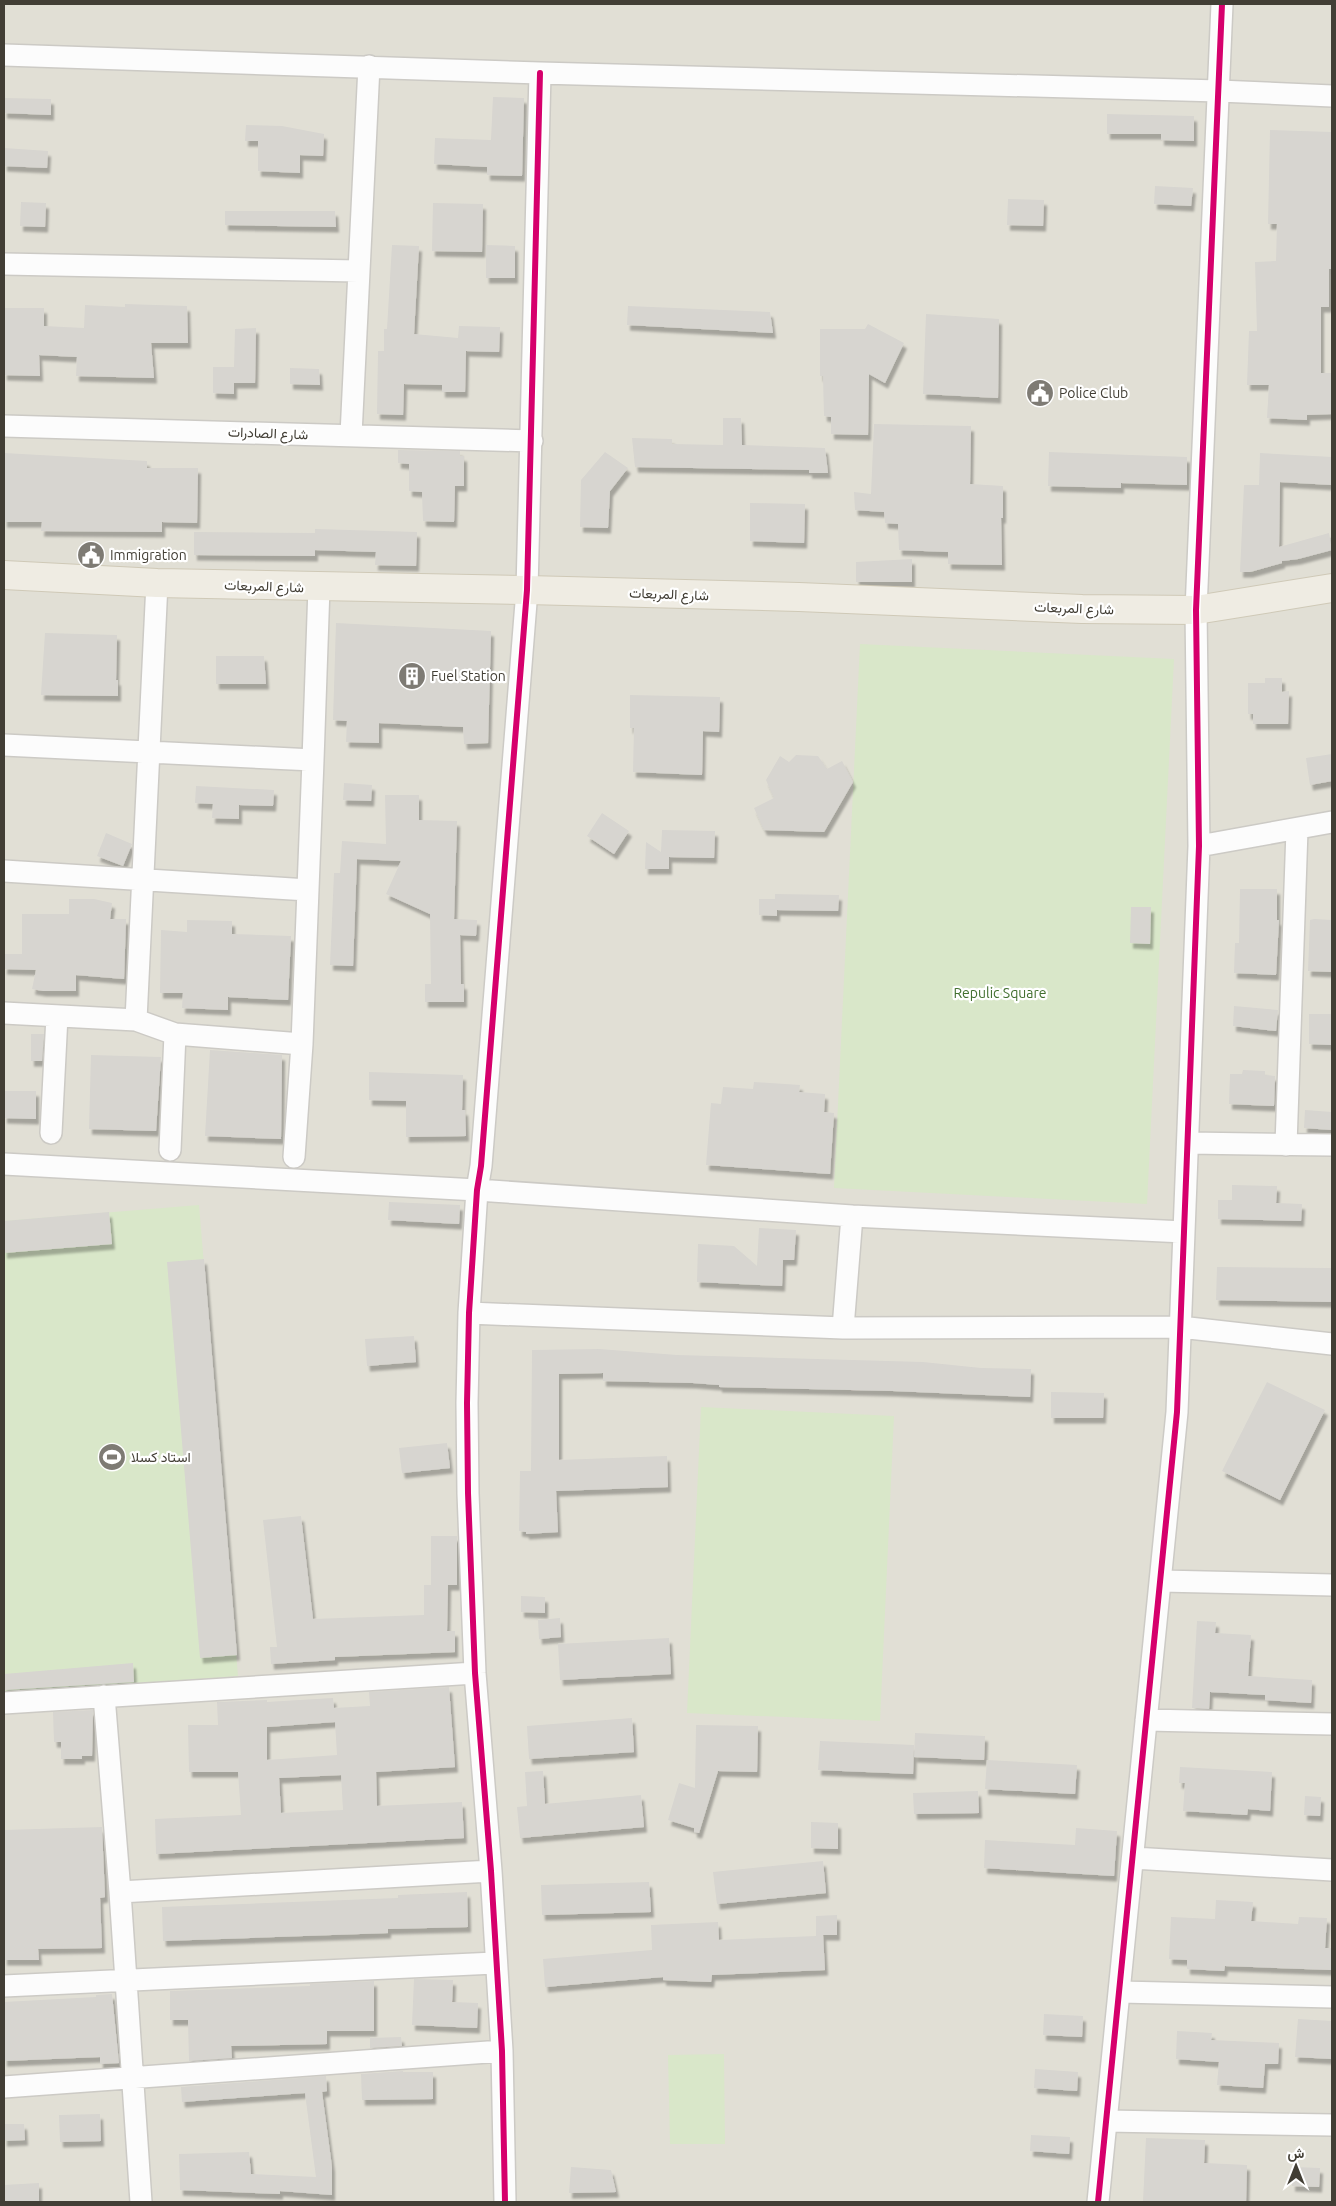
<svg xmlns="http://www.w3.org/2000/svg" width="1336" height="2206" font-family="Ubuntu,Vazirmatn,sans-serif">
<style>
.residential{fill:#e1dfd5}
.green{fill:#d9e7c9}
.building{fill:#d7d5d0;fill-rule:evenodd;filter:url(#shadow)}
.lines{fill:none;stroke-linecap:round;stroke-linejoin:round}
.minor-casing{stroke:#cccac5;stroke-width:24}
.major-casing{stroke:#cfc9b7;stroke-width:30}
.minor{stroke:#fcfcfc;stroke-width:21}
.major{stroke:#efece3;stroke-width:28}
.cycleway-casing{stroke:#fff;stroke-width:9}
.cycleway{stroke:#d6006c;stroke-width:6}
.labels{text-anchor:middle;stroke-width:4.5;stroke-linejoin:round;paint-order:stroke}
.poi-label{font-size:14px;fill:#423e35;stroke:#fff;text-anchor:start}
.street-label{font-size:14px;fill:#423e35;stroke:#fff}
.park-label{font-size:14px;fill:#416f2e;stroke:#fff}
</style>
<defs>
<filter id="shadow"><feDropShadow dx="3" dy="5.5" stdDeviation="1" flood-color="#0004"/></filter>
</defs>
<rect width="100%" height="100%" fill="#eeede8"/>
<!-- residential -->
<path class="residential" d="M4,4H1332V2202H4Z"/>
<!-- green -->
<path class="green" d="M860,644L1174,659L1147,1204L834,1188Z
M199,1205L238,1676L4,1695V1221Z
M701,1407L894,1416L880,1721L687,1713Z
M724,2054L725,2144H670L668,2055Z"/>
<!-- building -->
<path class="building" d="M493,97L524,98L522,176L487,175V167L434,164L435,138L491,140Z
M4,98L51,99V115L4,113Z
M1107,114L1194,116V141L1161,140V134H1107Z
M246,125L282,126L324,134L323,156L300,155V173L258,171V141H245Z
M1270,130L1332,132V269H1329V307H1321V373H1332V414L1307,415V420L1267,418L1269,385H1247L1249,331H1257L1255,262L1276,261L1277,224H1268Z
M4,148L48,151L47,168L4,166Z
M1155,186L1193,188L1191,206L1154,204Z
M1008,199L1044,200L1043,226L1007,225Z
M21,202L46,203L45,227L20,226Z
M433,203L483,204L482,252L432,251Z
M225,211H335L336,227L225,225Z
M392,245L419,246L414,334L458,338L459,326L500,327L499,352L466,351L465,392H442V385L404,384L403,415L377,414L378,351H384V329H387Z
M486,245L515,246V278H486Z
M125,304L187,306L188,343H151L154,378L76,376L77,357L39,355L40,376L4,375V308H44V326L84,328L85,305L125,307Z
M628,306L770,312L773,333L627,325Z
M926,314L999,319L998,398L923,394Z
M868,324L904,343L885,383L869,374L868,435L831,434V417L824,416L823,376H820V329H865Z
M256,328L255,383H234V394L213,393V367H234L235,329Z
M290,368L319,369L320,385L290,384Z
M723,418H741L742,445L825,448L828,473H809V470L635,467L632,438L672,439V444L723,445Z
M874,424L971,426L970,484L1003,486V518H1001L1002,565L948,564V552L899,550L898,524L885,523L884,512L855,510L854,492L871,494Z
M398,450L460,451V456H464V486H455L454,522L423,521L422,492L409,491V464L398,463Z
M605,452L628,468L610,491L608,528L580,527L581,480Z
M1049,452L1187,457V485L1121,483V488L1048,486Z
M4,453L147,461V468H198L197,523L162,522V532L41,531L42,522H4Z
M1260,453L1332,457V485L1280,482L1279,547L1329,533L1332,550L1298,559L1282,561V563L1250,572H1240L1244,485H1259Z
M750,503L805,504L804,543L750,541Z
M315,529L417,532L416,566L375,565L376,552L315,550V556L194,555V532L315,533Z
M912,559V582H856V562Z
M336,623L491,631L488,743L464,744L463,727L379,723V743L346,742L347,721L333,720Z
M45,633L117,635L116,680H118V696L41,695Z
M216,656H264L266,684H216Z
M1265,678H1282V692L1289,691L1288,724H1253V714H1248V683H1265Z
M630,695L720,697L719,732L703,731L702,775L633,772L634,728H630Z
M1332,754V781L1310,785L1306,758Z
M796,755L818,756L827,769L842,761L853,782L824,832L764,830L754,808L774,798L766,780L780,756L789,762Z
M344,783L372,785L371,801L343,800Z
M196,786L274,790L273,806L239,805V819L212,818L213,804L195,803Z
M385,795H419V820L457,821L454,919L477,920L476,936L460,935L461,984H464V1002H425V984H431L430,914L386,894L401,861L357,859L353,966L330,965L334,873H340L342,841L386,844Z
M602,813L629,831L614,854L587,836Z
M662,830L715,831L714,858L669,857V869H645L646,842L661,852Z
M106,833L132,844L123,866L97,856Z
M1240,889H1277V920H1279L1276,975L1234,973L1235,943H1239Z
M775,894L839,895L838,911L777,910V916L759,915V899H775Z
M69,899H94L112,903L110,919H126L124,979L76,975V991H43L32,989L36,970L4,969L5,954H22V914H69Z
M1131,907H1151L1150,944L1130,943Z
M1314,919L1332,920V972L1308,971L1310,920Z
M187,920L232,921V934L291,936L288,1000L228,997V1010L182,1008L183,993H160L161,930L187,932Z
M1234,1006L1278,1010L1276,1031L1233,1026Z
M1309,1014H1332V1045L1309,1044Z
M31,1034H44L42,1061H31Z
M210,1050L282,1055L281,1139L205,1136Z
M91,1055L161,1057L156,1131L89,1129Z
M1243,1070L1265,1071V1075L1275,1076L1274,1106L1229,1104L1230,1074H1242Z
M369,1072L463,1075L462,1110H465L466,1136L406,1137V1101L369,1100Z
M754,1082L800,1085L799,1092L825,1094L824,1112L834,1113L830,1174L706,1165L711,1103L721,1104L723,1087L753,1089Z
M4,1091H36V1119L4,1118Z
M1305,1110L1332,1112V1130L1304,1128Z
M1232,1185L1277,1186L1276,1203L1302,1204L1301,1221L1218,1219V1200H1232Z
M389,1202L460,1205L459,1224L388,1220Z
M109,1212L112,1244L4,1253V1221Z
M759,1228L796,1230L794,1260H783L782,1286L697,1282L698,1244L734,1246L757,1266Z
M204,1259L237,1655L200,1658L167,1262Z
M1217,1267L1332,1268V1302L1216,1300Z
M414,1336L416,1362L367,1366L365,1339Z
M599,1349L677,1355L923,1362L981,1368L1031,1369L1030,1397L893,1391L719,1387V1385L693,1383L603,1381V1373L559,1374V1460L667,1456L668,1487L556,1491L558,1532L526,1534V1532L519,1531L520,1471H531L532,1350Z
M1267,1382L1325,1410L1280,1500L1222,1471Z
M1051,1392L1104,1393L1103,1418H1051Z
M447,1443L450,1468L402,1473L399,1448Z
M301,1516L313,1619L424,1615V1585H431V1536H457V1585H448L447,1631H455V1652L335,1657V1660L271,1664L270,1647H277L263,1520Z
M521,1596L545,1597V1613L521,1612Z
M560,1618L561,1637L539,1639L538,1620Z
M1197,1621L1216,1622L1215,1633L1251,1635L1248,1676L1312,1680L1311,1703L1265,1700V1695L1210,1692L1209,1709L1192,1708Z
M669,1638L671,1674L560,1680L558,1644Z
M133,1663L134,1682L4,1690V1674Z
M449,1687L455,1767L376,1772L377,1806L462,1802L464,1838L156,1854L155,1819L241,1815L238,1772H189L188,1725H218L217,1702L267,1700V1702L333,1698L334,1708L370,1706L369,1692ZM335,1722L337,1755L267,1760V1727ZM341,1775L343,1810L281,1813L279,1778Z
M93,1710L92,1756H82V1759H61V1742H54L53,1712Z
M632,1718L634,1752L529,1759L527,1726Z
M696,1725L758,1726L757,1772L718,1771L699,1833L694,1832V1828L668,1820L679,1783L695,1788Z
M915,1733L985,1736L984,1760L914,1757Z
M820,1741L914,1745L913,1774L818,1770Z
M987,1760L1077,1765L1075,1794L985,1789Z
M1180,1767L1272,1772L1270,1811L1248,1809L1247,1815L1183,1811L1185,1783H1179Z
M543,1771L545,1804L641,1795L644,1827L520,1838L517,1807L527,1806L525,1772Z
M978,1791L979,1813L914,1814L913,1793Z
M1305,1796L1321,1797L1320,1816L1304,1815Z
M811,1822L838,1823V1849L811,1848Z
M102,1827L105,1897L100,1898L102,1948L38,1949L39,1960H4V1830Z
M1076,1828L1117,1831L1114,1876L984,1868L985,1840L1075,1845Z
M823,1861L826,1893L717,1904L713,1872Z
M649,1882L651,1912L542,1915L541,1885Z
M467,1892L468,1927L388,1929V1933L163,1941L162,1907L398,1898V1895Z
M1216,1900L1253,1902L1251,1921L1298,1924L1299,1917L1327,1918L1325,1948H1332L1331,1970L1225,1966L1224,1971L1187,1969V1960L1169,1959L1171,1917L1215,1919Z
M837,1915V1935H823L825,1970L712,1975L711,1982L663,1980V1977L545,1987L543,1959L652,1950L651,1925L718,1922L719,1940L816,1936V1916Z
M414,1979L453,1980L452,2002L478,2003L477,2028L412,2025Z
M374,1981V2031H327V2044L231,2046L232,2058L189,2061L188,2020H170V1991L310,1986V1984Z
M112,1994L119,2063L100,2064V2057L4,2061V2002L96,1997V1995Z
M1044,2014L1083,2016L1082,2037L1043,2035Z
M1298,2019L1332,2021V2059L1295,2057Z
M1177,2031L1212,2033L1211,2040L1279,2043L1278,2064H1265L1263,2088L1217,2085L1219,2062L1176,2059Z
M401,2037L402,2046L370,2048V2038Z
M1035,2069L1078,2072L1077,2091L1034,2088Z
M403,2071V2072H433V2099L362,2100L361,2074Z
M326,2076L327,2091L322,2092L332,2167V2195L280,2191V2194L180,2190L179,2154L249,2152L251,2174L316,2177L305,2093L182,2102L181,2087Z
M100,2114L101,2141L60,2142L59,2115Z
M4,2124H24L25,2140L4,2141Z
M1031,2135L1070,2137L1069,2154L1030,2151Z
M1146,2138L1205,2140L1204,2163L1247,2165L1246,2202H1143Z
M571,2167L611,2170L616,2192L569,2193Z
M1293,2167L1320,2168L1319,2187L1292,2186Z
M39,2183V2202H4V2185Z"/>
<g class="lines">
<!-- minor casing -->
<g class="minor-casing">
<path id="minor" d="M4,55L540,73L1219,91L1332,96
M4,264L358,271
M4,426L532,441
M351,435L369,66
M4,745L313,760L302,1044L294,1157
M313,760L319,587
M1199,846L1332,822
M4,871L308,890
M4,1013L136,1020L175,1034L302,1044
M136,1020L157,583
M51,1133L57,1016
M1188,1143L1332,1145
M1286,1145L1297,830
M170,1150L175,1034
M4,1164L477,1190L852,1216L1184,1232
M469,1313L843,1328L1180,1327L1332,1344
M843,1328L852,1216
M1161,1581L1332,1585
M104,1696L120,1892L141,2202
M4,1703L475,1673
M1146,1720L1332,1724
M1133,1858L1332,1870
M120,1892L491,1871
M4,1986L495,1963
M1120,1992L1332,1997
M4,2087L502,2051
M1106,2121L1332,2125
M505,2202L502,2051L491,1871L475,1673L468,1493L467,1403L469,1313L477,1190L481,1166L527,590L540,73
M1098,2202L1177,1412L1199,846L1196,610L1222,4"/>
</g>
<!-- major casing -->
<g class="major-casing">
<path id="major" d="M4,575L157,583L527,590L799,597L1082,609L1196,610L1332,588"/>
</g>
<!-- minor -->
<use href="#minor" class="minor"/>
<!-- major -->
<use href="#major" class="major"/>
<!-- cycleway casing -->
<g class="cycleway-casing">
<path id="cycleway" d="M505,2202L502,2051L491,1871L475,1673L468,1493L467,1403L469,1313L477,1190L481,1166L527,590L540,73
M1098,2202L1177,1412L1199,846L1196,610L1222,4"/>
</g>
<!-- cycleway -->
<use href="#cycleway" class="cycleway"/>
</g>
<!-- icons -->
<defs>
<g id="civic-disc" transform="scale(1.4375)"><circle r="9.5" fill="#7e7b74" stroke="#fff"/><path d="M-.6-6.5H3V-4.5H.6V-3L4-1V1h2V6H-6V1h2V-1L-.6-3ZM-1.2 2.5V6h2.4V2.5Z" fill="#fff"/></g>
<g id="building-disc" transform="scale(1.4375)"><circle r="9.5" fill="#7e7b74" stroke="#fff"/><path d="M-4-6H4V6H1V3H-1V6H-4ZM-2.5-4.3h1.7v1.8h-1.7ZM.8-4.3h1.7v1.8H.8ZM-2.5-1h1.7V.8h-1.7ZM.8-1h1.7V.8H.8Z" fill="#fff"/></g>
<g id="stadium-disc" transform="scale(1.4375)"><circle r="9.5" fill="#7e7b74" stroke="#fff"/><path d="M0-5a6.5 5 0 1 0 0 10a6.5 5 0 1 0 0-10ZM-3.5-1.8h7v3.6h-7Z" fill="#fff"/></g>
</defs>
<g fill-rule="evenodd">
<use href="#civic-disc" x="1040" y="393"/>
<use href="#civic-disc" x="91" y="555"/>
<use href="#building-disc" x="412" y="676"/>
<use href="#stadium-disc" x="112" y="1457"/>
</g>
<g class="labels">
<!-- poi labels -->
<g class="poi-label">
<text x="1059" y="398">Police Club</text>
<text x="110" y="560">Immigration</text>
<text x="431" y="681">Fuel Station</text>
<text x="131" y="1462">استاد كسلا</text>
</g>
<!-- street labels -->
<g class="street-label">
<text transform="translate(268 433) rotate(2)" y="5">شارع الصادرات</text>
<text transform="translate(264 586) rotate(2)" y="5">شارع المربعات</text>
<text transform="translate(669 594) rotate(2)" y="5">شارع المربعات</text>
<text transform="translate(1074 608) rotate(2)" y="5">شارع المربعات</text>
</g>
<!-- park labels -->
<g class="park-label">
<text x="1000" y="998">Repulic Square</text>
</g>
</g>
<!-- border -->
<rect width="1336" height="2206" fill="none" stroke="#423e35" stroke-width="10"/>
<!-- north arrow -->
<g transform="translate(1296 2166)" stroke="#ffffff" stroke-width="4" paint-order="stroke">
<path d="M0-4L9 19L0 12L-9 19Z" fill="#423e35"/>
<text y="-8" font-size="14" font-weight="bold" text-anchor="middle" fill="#423e35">ش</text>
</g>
</svg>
